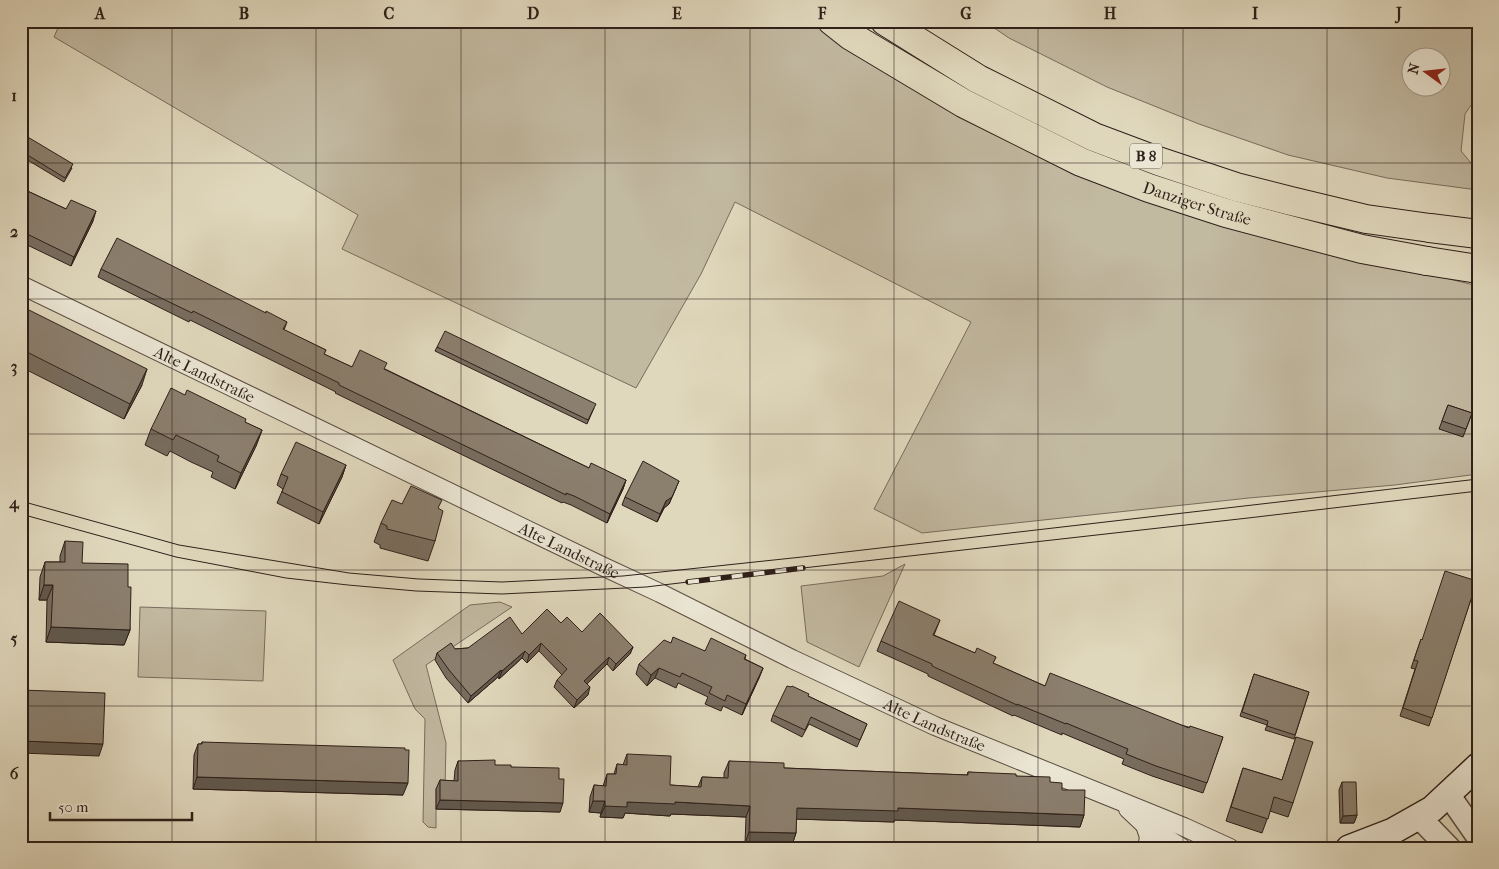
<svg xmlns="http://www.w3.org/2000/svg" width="1499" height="869" font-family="'IM FELL French Canon',serif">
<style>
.green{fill:#c2b9a1;stroke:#786c5d;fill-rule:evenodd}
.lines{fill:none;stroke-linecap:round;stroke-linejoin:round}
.minor-casing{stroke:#5a4d42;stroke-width:20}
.tertiary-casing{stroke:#5a4d42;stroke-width:25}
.secondary-casing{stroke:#2e1f19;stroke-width:28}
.primary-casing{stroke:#2e1f19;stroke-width:30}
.trunk-casing{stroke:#2e1f19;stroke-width:30}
.minor{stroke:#ebe6d4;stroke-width:18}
.tertiary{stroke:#ebe6d4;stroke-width:22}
.secondary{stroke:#ebe6d4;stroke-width:25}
.primary{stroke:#e0d8bd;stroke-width:28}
.trunk{stroke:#e0d8bd;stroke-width:28}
.tram{stroke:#2e1f19;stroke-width:1}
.rail-casing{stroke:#2e1f19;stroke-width:5.5}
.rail{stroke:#ebe6d4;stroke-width:4;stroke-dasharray:11;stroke-linecap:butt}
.wall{fill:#786d5f;stroke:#2e1f19}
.shaded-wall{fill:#61594d;stroke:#2e1f19}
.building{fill:#8b7f6e;stroke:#2e1f19}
.grid{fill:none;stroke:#2e1f19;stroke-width:1;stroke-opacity:0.55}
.labels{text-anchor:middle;stroke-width:4.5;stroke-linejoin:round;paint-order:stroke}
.shield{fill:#ebe6d4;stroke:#675b51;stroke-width:1}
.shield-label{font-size:15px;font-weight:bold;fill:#2e1f19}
.street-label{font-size:16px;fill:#2e1f19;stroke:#ebe6d4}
.neatline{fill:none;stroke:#2e1f19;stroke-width:2}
.grid-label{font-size:16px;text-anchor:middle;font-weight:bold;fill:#2e1f19}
</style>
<rect width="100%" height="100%" fill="#e0d8bd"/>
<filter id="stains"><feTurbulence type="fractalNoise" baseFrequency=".004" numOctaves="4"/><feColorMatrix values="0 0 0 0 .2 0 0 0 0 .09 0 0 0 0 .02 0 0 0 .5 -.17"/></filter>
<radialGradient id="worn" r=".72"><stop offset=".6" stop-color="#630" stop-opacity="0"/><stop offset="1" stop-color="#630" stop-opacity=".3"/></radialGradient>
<!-- green -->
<path class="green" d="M61,21H813L960,116L1201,219L1275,241L1353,261L1421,272L1478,286V474L1395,485L1249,498L922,533L874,509L971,322L735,202L701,274L636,388L342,249L358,215L54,37Z
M984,21H1478V95L1465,114L1461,151L1471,163L1478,158V190L1387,178L1288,155L1199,124L1107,87L1009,38ZM1412,58H1442V88H1412Z
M905,564L859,667L807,642L801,586L883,576Z
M500,602L512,607L426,665L446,743L445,789H436V828L428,827L423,822L425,719L415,709L393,660L470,605Z
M140,607L266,611L263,681L138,677Z"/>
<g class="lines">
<!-- minor casing -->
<g class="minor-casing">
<g id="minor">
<path id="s1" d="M21,285L602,566L660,593L792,659L935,726L1184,827L1230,848"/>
<path d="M1128,809L1145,825L1182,848"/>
<path d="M1145,825L1149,837L1147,848"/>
</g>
</g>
<!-- tertiary casing -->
<g class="tertiary-casing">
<path id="tertiary" d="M1448,794L1478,837
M1419,817L1449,848"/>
</g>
<!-- secondary casing -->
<g class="secondary-casing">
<path id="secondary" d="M1349,848L1393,831L1432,809L1478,766"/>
</g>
<!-- primary casing -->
<g class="primary-casing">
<path id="primary" d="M1430,228L1478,234
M1427,261L1478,269"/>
</g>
<!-- trunk casing -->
<g class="trunk-casing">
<g id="trunk">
<path id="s2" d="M832,21L851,36L963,103L1081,162L1149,188L1226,213L1362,249L1427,261"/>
<path d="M885,21L978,79L1094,137L1158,161L1236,187L1291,201L1366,219L1430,228"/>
</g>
</g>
<!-- minor -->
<use href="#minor" class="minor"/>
<!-- tertiary -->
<use href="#tertiary" class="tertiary"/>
<!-- secondary -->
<use href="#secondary" class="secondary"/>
<!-- primary -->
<use href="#primary" class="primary"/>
<!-- trunk -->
<use href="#trunk" class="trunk"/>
<!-- tram -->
<path class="tram" d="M21,501L179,545L349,573L419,579L502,582L623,576L802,557L1478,479
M21,514L176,557L286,578L348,585L416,591L502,594L646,587L688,582
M803,568L1248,518L1478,491"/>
<!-- rail casing -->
<g class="rail-casing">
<path id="rail" d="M688,582L803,568"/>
</g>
<!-- rail -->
<use href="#rail" class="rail"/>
</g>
<!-- wall -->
<path class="wall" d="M21,133L72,168L64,182L21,156Z
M21,188L66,209L93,221L71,266L21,242Z
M101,269L266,313L287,322L284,330L326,350L324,354L352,367L385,369L589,468L626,480L623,489L607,523L571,505L563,502L562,503L508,477L335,393L336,392L190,320L189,322L98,277Z
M21,306L142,385L124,419L21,367Z
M437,347L594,408L587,424L435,351Z
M185,395L262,430L256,446L235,489L211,477L213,472L191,462L170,451L167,456L145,445L151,429Z
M1448,405L1472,413L1463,437L1439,429Z
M346,465L342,477L319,524L277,503L283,489L277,485L281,474Z
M676,488L669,504L664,508L657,522L622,505L625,497Z
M402,504L439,509L435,541L428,561L380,548V545L374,542L381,523Z
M65,541L82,563L128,587L130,630L124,645L46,642L47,600H39L40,577L45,562H60V556Z
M1477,581L1429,726L1400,716L1415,669L1411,668L1421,639L1422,640Z
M940,620L934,635L975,653L996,657L993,663L1045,686L1223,737L1203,793L1152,776L1122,764L1124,759L1062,733V735L1014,715L1013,716L928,676V674L877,651L881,641Z
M561,623L582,632L633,647L630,654L613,671L607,664L587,684L588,695L574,708L554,687L557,680L562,675L539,651L527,663L522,658L499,679L498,677L468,703L446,678L435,660L437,653L455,649L468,648L522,634Z
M671,643L705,651L746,655L745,659L763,668L759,678L742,715L723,706L721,711L705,704L708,697L678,683L676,688L655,678L647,686L636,674L639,664Z
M1254,674L1309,692L1294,739L1265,730L1267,725L1240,716Z
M808,696L867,724L857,747L809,724L802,737L771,721L773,715Z
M1296,737L1293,803L1288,817L1270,811L1262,833L1226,821L1243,768L1282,780Z
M202,742L403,795L193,789L194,755L198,744H201Z
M627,754L670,785L698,787L702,777L724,778V773L729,761L784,768L967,775L968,772L1016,776L1050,782L1062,790L1084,815L1080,827L895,820L894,822L796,819V833L792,845L745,843L746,817L671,814L670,816L625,813L623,818L600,817L601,813L589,812L590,797L594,785L603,786L607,774H614L617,764L623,765Z
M458,761L511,767L559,779L560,812L436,809V789L440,780L454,781L455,770Z
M1342,782L1357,815L1354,823H1340L1339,790Z"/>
<!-- shaded-wall -->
<path class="shaded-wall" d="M96,211L93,221L71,266L74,257Z
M147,369L142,385L124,419L130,404Z
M262,430L256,446L235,489L241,473Z
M346,465L342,477L319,524L323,512Z
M626,480L623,489L607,523L610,514Z
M679,481L669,504L664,508L657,522L666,501Z
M44,585H53L47,600H39Z
M51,627L130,630L124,645L46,642Z
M541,643L539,651L527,663L529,655Z
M633,647L630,654L613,671L616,664Z
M525,651L522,658L499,679L502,671Z
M609,657L607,664L582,689L584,681Z
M659,668L655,678L647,686L651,675Z
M763,668L759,678L742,715L746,704Z
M501,670L498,677L468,703L471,696Z
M590,687L588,695L574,708L577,700Z
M21,741L103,744L99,756L21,753Z
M197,777L408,783L403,795L193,789Z
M440,800L563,803L560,812L436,809Z
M593,801H605L601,813L589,812Z
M627,802H675L750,806L746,817L671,814L670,816L625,813L623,818L600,817L605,806Z
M797,808H898L1084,815L1080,827L895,820L894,822L793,819Z
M1357,815L1354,823H1340L1343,816Z
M749,832L796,833L792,845L745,843Z"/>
<!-- building -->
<path class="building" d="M21,133L73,164L65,178L21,151Z
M21,188L66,209L71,200L96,211L74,257L21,231Z
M117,238L266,313V311L287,322L283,329L326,350L324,354L352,367L360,350L387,363L384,369L589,468L591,463L626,480L610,514L574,496L566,493V495L511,468L339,385V383L193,311L192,313L101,269Z
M21,306L147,369L130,404L21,349Z
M445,331L596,404L588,420L437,347Z
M171,388L185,395L187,390L246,419L245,422L262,430L241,473L217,461L219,456L197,445L176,435L173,440L151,429Z
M1448,405L1472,413L1466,429L1442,421Z
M296,442L346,465L323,512L282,492L288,477L281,474Z
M643,461L679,481L672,497L666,501L660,514L625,497Z
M411,486L442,500L438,508L443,511L435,541L387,529V526L381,523L392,500L402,504Z
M65,541L83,542L82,563L128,564V587H131L130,630L51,627L53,585H44L45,562H65Z
M1445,571L1477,581L1432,718L1403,708L1418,661L1414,660L1421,639L1422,640Z
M899,601L940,620L933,635L975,653L977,648L996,657L993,663L1045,686L1050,673L1189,728L1190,726L1223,737L1207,783L1156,766L1126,754L1128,749L1066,723V724L1017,704V705L932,666V664L881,641Z
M547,609L561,623L567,617L582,632L600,613L633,647L616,664L609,657L584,681L590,687L577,700L557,680L567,669L541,643L529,655L525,651L502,671L501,670L471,696L449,670L437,653L451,643L455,649L468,648L510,617L522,634Z
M673,637L705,651L711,638L746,655L744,659L763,668L746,704L727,695L725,701L709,693L712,687L682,673L680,677L659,668L651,675L639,664L664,640L671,643Z
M1254,674L1309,692L1295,735L1267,726L1268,721L1242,712Z
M787,686L791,687L792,686L809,694L808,696L867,724L860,740L811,717L805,730L773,715Z
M21,690L105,693L103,744L21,741Z
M1296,737L1313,742L1293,803L1274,797L1268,819L1231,807L1243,768L1282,780Z
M202,742L405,748V750H409L408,783L197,777L198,744H202Z
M627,754L671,756L670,785L701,787L702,777L728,778L729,761L784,763V768L968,775V772L1016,774V776L1050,777V782L1062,783V790H1085L1084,815L898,808V811L797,808L796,833L749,832L750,806L675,802V804L627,802V807L605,806V801H593L594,785L606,786L607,774H616L617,764L627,765Z
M495,760V765H511V767L559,768V779H564L563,803L440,800V780L458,781V761Z
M1342,782H1356L1357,815L1343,816Z"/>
<!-- grid -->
<path class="grid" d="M172,21V848M316,21V848M461,21V848M605,21V848M750,21V848M894,21V848M1038,21V848M1183,21V848M1327,21V848M21,163H1478M21,299H1478M21,434H1478M21,570H1478M21,706H1478"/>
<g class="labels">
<!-- shield labels -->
<rect class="shield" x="1130" y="143.5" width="32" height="25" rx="4"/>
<g class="shield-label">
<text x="1146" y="161">B 8</text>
</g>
<!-- street labels -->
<g class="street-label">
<text dy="6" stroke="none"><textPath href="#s2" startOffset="410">Danziger Straße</textPath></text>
<text dy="6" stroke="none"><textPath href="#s1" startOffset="204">Alte Landstraße</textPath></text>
<text dy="6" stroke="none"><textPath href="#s1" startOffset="609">Alte Landstraße</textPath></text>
<text dy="6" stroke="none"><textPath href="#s1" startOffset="1014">Alte Landstraße</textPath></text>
</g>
</g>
<!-- margin -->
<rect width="1499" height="869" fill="none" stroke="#e0d8bd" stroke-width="55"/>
<!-- north arrow -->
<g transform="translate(1426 72) rotate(285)"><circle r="24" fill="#ebe6d4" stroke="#9f9689"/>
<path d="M0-4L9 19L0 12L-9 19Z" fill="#8f2418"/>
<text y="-8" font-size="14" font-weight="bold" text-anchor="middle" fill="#2e1f19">N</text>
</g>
<!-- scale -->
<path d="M50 812v8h142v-8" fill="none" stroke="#2e1f19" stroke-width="2.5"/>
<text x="58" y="812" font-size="15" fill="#2e1f19" stroke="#ebe6d4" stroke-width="4" paint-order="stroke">50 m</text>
<rect x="28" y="28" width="1444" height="814" class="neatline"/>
<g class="grid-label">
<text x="100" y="19">A</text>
<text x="244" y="19">B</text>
<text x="389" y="19">C</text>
<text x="533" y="19">D</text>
<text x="677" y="19">E</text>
<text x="822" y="19">F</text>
<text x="966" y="19">G</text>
<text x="1110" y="19">H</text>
<text x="1255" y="19">I</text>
<text x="1399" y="19">J</text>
<text x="14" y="101">1</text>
<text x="14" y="237">2</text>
<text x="14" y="372">3</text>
<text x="14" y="508">4</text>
<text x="14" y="644">5</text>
<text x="14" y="779">6</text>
</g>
<rect width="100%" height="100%" filter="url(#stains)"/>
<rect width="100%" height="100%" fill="url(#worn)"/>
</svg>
